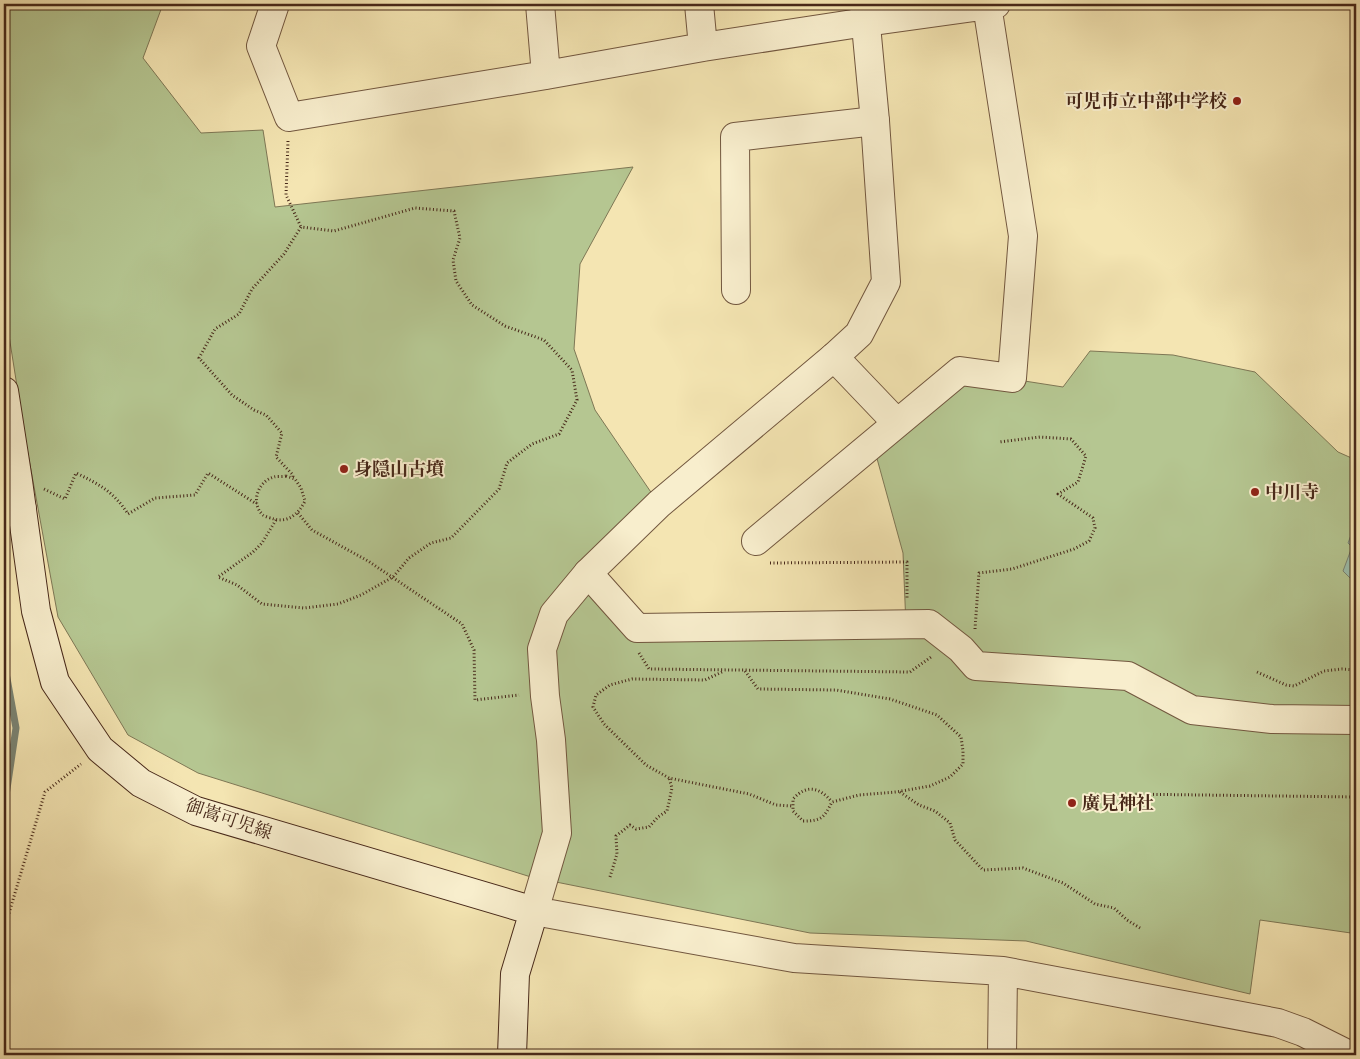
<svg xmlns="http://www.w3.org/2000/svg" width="1360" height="1059" font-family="'IM FELL Double Pica','Noto Serif JP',serif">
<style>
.green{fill:#b5c691;stroke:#7e7755}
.water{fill:#9cbfad;stroke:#7a8372}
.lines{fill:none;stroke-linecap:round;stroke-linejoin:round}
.stream{stroke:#7a8372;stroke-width:7}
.minor-casing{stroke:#72573f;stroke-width:30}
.tertiary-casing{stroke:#72573f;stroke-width:30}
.secondary-casing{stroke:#472819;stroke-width:30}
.path{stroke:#472819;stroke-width:3;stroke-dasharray:1 2.5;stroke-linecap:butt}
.minor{stroke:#f8eecd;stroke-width:28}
.tertiary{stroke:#f8eecd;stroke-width:28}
.secondary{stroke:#f8eecd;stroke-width:28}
.poi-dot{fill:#8f2418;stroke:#f8eecd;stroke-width:2}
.labels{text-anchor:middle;stroke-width:4;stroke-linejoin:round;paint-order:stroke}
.poi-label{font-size:18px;font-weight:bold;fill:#472819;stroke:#f8eecd;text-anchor:start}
.street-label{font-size:18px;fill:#472819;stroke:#f8eecd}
</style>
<rect width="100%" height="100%" fill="#f4e5b2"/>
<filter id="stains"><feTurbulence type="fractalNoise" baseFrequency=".004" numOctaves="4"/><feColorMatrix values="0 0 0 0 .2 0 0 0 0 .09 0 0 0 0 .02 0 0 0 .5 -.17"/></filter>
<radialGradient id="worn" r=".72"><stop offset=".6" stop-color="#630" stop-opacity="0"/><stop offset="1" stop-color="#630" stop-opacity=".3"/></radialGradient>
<!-- green -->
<path class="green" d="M4,4H163L143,58L201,133L263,130L275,207L633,167L580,264L574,349L595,410L659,504L588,573L637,628L906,626L903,553L873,444L960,371L1063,387L1090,351L1173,355L1255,372L1338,452L1356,460V916L1351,933L1260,920L1250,994L1026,941L810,933L531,877L198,773L128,735L58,617L26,443L4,304Z"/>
<!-- water -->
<path class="water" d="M1356,522V586L1352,580L1343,571L1352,547L1348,543Z"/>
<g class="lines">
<!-- stream -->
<path class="stream" d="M4,662L16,728L4,809"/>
<!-- minor casing -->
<g class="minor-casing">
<path id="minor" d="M275,4L261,46L289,117L546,75L703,47L866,22L996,4
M540,4L546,75
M699,4L703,47
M736,290L735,137L875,121
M834,357L897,423
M4,505L22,509
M756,541L960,371L1012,378L1023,236L987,5
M588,573L637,628L929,624L961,649L976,666L1128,676L1192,710L1272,719L1356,720"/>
</g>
<!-- tertiary casing -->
<g class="tertiary-casing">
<path id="tertiary" d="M864,4L875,121L886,282L859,334L834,357L659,504L588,573L554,614L542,649L545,696L551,740L557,833L534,911L794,958L1003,971L1278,1023L1303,1032L1349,1055
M1002,1055L1003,971"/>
</g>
<!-- secondary casing -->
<g class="secondary-casing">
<path id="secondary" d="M4,391L18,481L36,611L55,682L100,749L141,783L196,811L534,911L515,974L512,1055"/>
</g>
<!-- path -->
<path class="path" d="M288,141L286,195L301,227
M286,476L295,479L301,488L305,501C298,515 287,524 271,518C270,518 264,516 263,515C250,503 258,481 274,477C277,476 282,477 286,476Z
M44,489L65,499L76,473C99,484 114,492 128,514L155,498L195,495L208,473L255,503H257
M298,513L312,530L368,561L462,624L474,650L475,700L519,695
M276,520L262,543L253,552L218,577L237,585L262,604L304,608L338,604L361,595L393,577L409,558L431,543L451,538L499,489L507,463L532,444L559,434L577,400L572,370L544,340L505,326L472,305L456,281L453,260L460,238L454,211L415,208L334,231L301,227L284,254L252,289L239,314L215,329L199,358L232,395L254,410L266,415L282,433L276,457L293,475V479
M770,563L907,562V600
M975,629L979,573L1012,569L1074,549L1089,541L1095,528L1093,518L1058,494L1078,482L1086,456L1071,439L1040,437L999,442
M639,653L649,669L910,672L931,657
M745,671L758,689L836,690L890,699L937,715L961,737L963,751V764L950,777L930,786L896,792L859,795L832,802C824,818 821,821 803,821L793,811V799C807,784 819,787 832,802
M722,672L705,680L632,679L610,685L596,695L593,707L604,724L646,765L669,778L749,794L776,805L793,806
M1257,672L1286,685L1294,686L1324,671L1342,669L1356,670
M900,792L919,805L935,811L950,823L955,840L983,870L1023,868L1063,883L1095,904L1114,908L1127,920L1140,928
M1125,794L1356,797
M610,877L617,854L616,836L630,825L636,829L649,827L658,817L667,811L672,788L669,778
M4,930L45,792L81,764"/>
<!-- minor -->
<use href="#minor" class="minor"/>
<!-- tertiary -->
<use href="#tertiary" class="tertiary"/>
<!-- secondary -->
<use href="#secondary" class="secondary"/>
</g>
<!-- markers -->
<g class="poi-dot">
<circle cx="1237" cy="101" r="5"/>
<circle cx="344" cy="469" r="5"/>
<circle cx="1255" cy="492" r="5"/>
<circle cx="1072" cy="803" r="5"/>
</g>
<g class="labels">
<!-- poi labels -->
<g class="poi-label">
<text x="1227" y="107" text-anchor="end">可児市立中部中学校</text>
<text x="354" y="475">身隠山古墳</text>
<text x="1265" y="498">中川寺</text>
<text x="1082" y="809">廣見神社</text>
</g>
<!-- street labels -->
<g class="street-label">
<text transform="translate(229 819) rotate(19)" y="6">御嵩可児線</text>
</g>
</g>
<!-- margin -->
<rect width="1360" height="1059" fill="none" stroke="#f4e5b2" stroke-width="20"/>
<rect x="5" y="5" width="1350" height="1049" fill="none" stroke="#472819" stroke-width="2.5"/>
<rect x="10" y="10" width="1340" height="1039" fill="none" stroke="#472819"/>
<rect width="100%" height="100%" filter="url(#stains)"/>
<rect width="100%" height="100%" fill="url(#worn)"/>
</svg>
